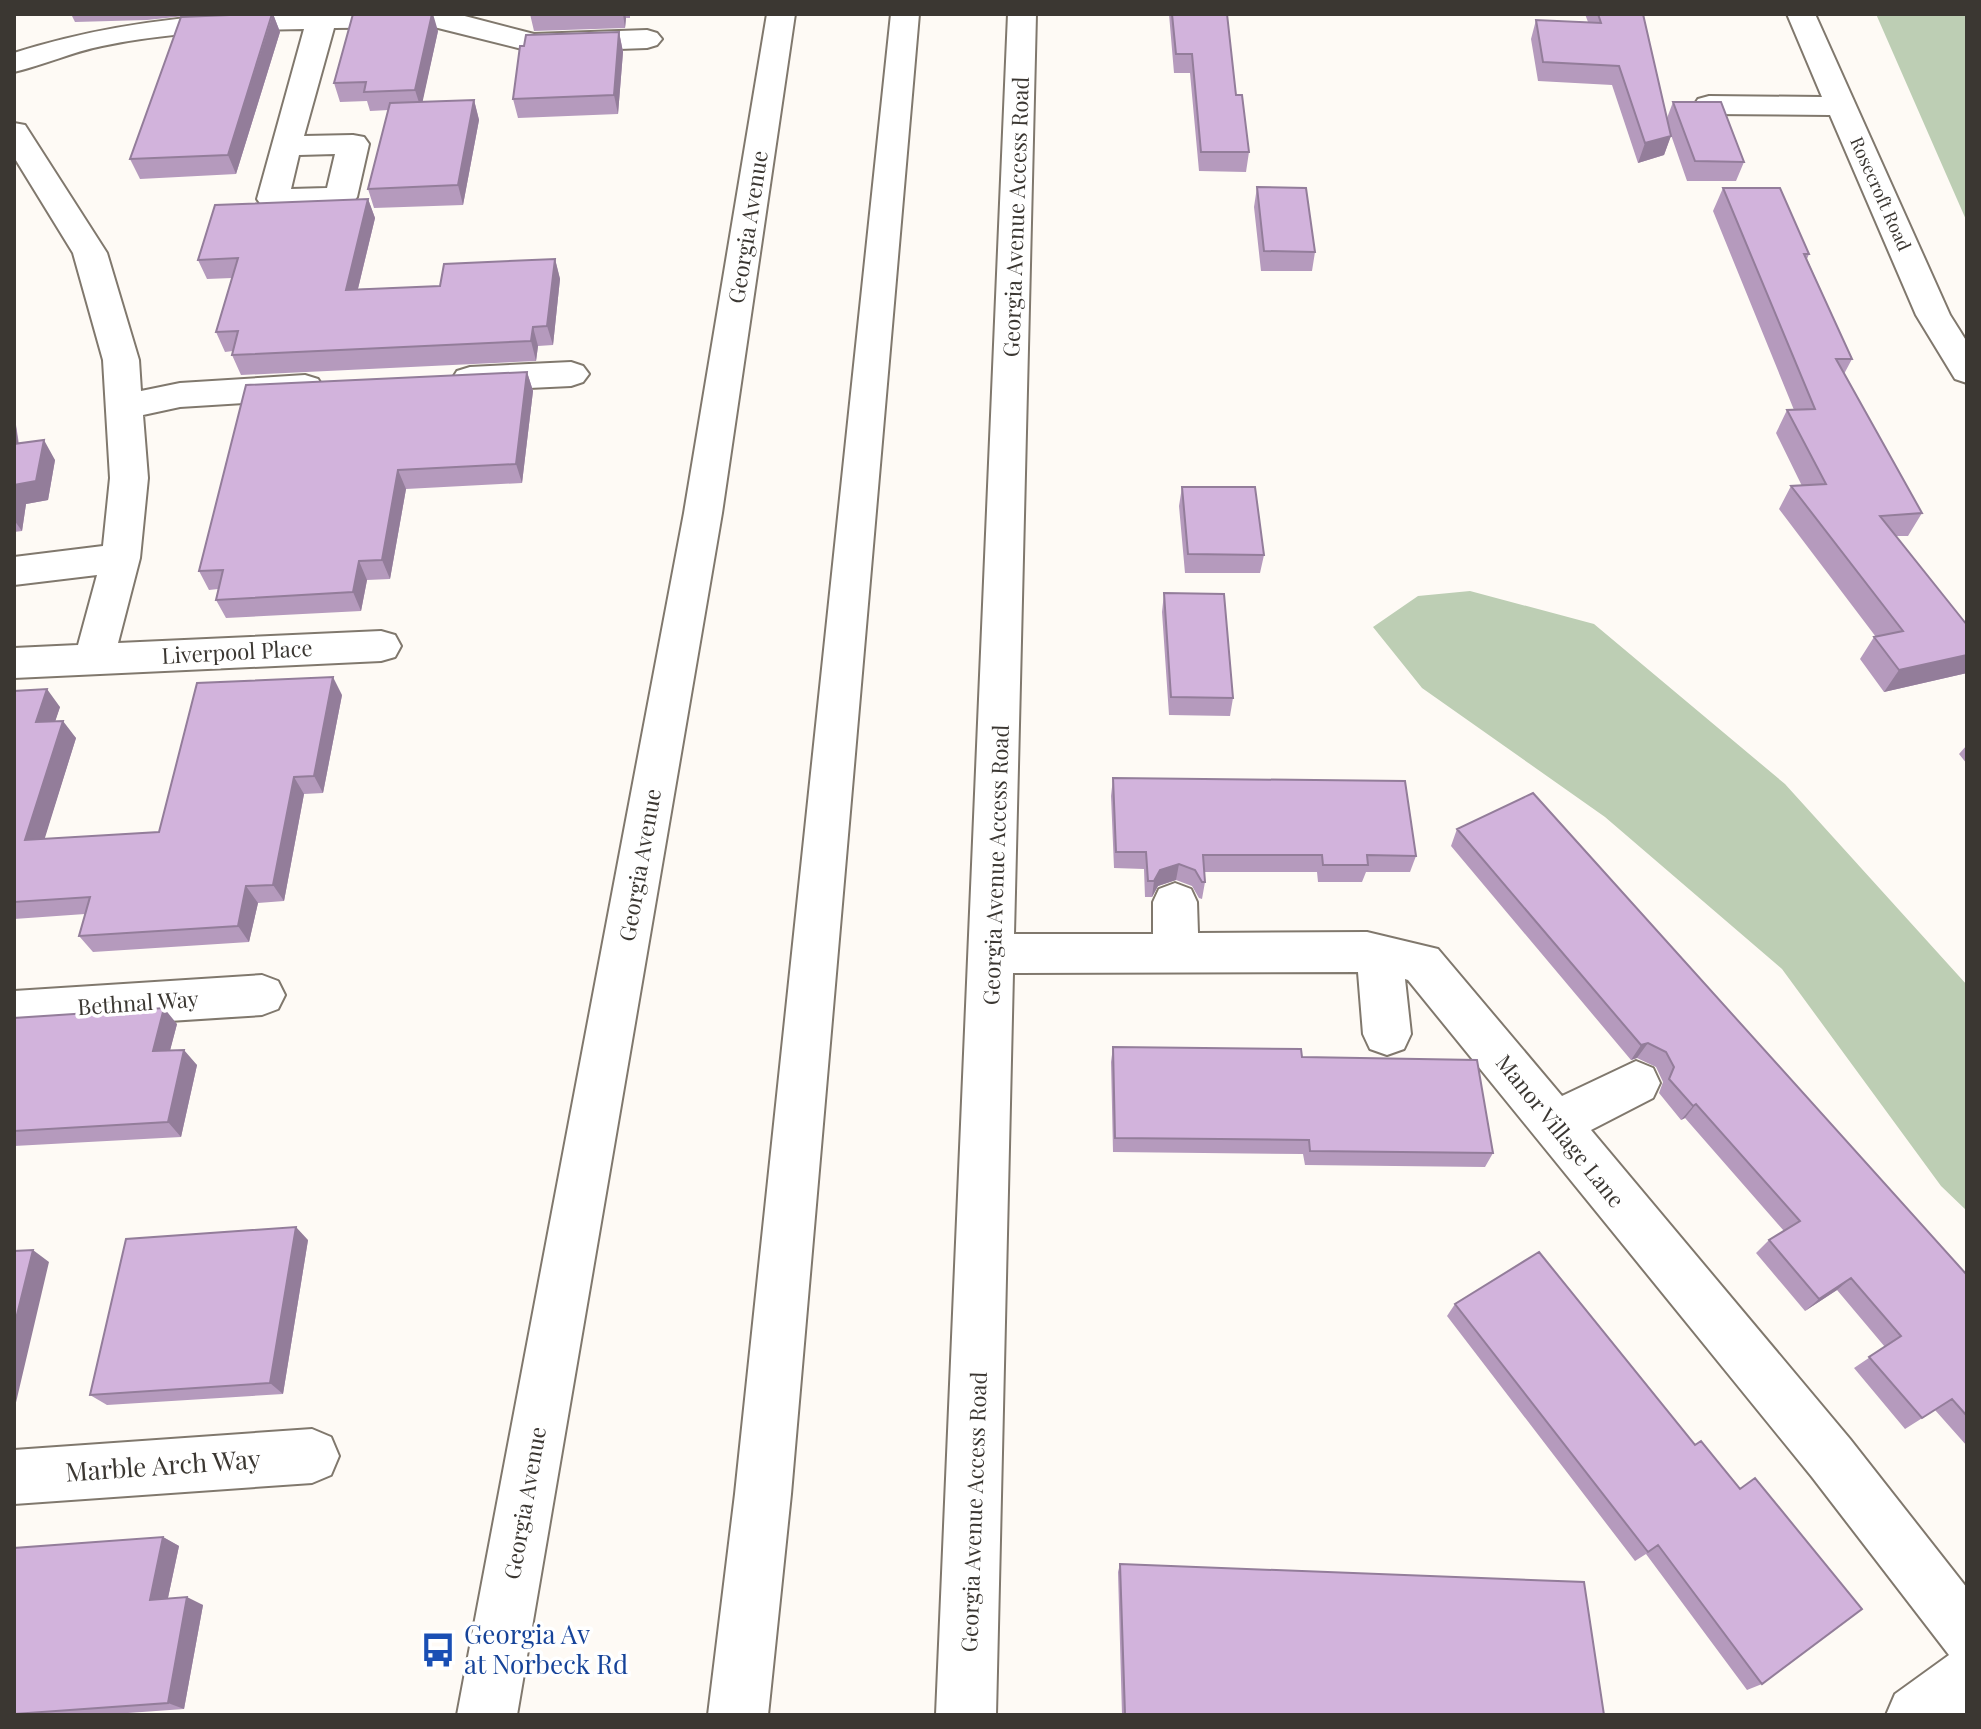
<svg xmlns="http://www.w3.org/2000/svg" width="1981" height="1729" font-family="'Playfair Display',serif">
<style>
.green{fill:#bdceb4}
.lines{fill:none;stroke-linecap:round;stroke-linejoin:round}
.minor-casing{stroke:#80786d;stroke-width:4}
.major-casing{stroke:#80786d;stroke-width:4}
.minor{fill:#fff;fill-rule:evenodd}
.major{fill:#fff;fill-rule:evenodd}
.wall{fill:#b59abd}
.shaded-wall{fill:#937d9a}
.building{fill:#d2b3dc;stroke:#937d9a;stroke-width:2}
.labels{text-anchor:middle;stroke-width:7;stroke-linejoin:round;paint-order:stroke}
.far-street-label{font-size:18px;fill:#3b3732;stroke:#fff}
.street-label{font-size:22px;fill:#3b3732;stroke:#fff}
.near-street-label{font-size:26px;fill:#3b3732;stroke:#fff}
.near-transit-label{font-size:26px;fill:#164399;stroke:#fff;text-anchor:start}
</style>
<rect width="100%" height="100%" fill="#fefaf5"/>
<!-- green -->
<path class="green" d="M1876,14H1967V222Z
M1470,591L1594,624L1785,784L1967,985V1211L1941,1186L1782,969L1605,817L1422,688L1373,627L1418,596Z"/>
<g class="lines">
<!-- minor casing -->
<g class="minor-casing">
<path id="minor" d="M233,14H457L534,34L647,30L657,33L662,39L657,45L647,48L534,52L434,27L334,28L304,136L353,135L364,137L369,144L357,197L352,204C326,210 288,212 262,206L257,199L304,29C237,30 168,32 102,46C72,52 44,65 14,72V53C86,30 157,19 233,14ZM335,154L327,188L291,189L299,155Z
M1008,14H1036L1014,934H1153V902L1159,889L1175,883L1191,889L1197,902L1198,933L1367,932L1438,949L1562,1096L1636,1061L1653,1068L1660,1083L1653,1098L1591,1130L1850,1439L1967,1588L1965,1715H1886L1895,1694L1949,1655L1812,1477L1408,980L1405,979L1411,1034L1404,1049L1387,1055L1370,1049L1363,1034L1358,972L1013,973L996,1715H936Z
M1787,14H1815L1950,315L1967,342V383L1955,379L1916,315L1830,115L1709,114L1698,111L1694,105L1698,99L1709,96L1822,97Z
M14,123L25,125L107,253L139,360L141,391L180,383L305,375L318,379L323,387L318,395L305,399L180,407L143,415L148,478L140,558L118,643L381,631L395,635L401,646L395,657L381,661L14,678V648L78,645L97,575L14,585V557L103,546L110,478L103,360L73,253L14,157Z
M571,362L583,366L589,374L583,382L571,386L470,391L457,387L452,379L457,371L470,367Z
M262,975L278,981L285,995L278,1009L262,1015L14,1031V991Z
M312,1429L331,1437L339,1456L331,1475L312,1483L14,1504V1450Z"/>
</g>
<!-- major casing -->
<g class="major-casing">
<path id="major" d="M767,14H795L722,513L517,1715H457L684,513Z
M891,14H919L791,1494L768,1715H708L735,1494Z"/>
</g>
<!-- minor -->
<use href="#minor" class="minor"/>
<!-- major -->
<use href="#major" class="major"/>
</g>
<!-- wall -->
<path class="wall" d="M71,14H204L147,20L75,22Z
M273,14L280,32L236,174L140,179L130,159Z
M530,14H630V18H626L625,28L534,31Z
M1169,14H1227L1236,95L1249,152L1246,172L1199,171L1190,73H1174Z
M1585,14H1643L1667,118L1673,102L1744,162L1736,181H1687L1671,135L1664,155L1638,163L1612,85L1538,81L1531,39L1536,20L1588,22Z
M438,31L422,102L474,100L479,120L463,205L374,208L368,189L389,110L370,111L367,101L340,102L334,83Z
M619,32L623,52L618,114L518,118L513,99Z
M1257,187L1315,252L1312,271H1261L1254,207Z
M1723,188L1809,254L1807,259L1852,359L1844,374L1922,513L1908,536H1896L1967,625V673L1884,692L1860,659L1874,637H1876L1779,509L1791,486H1802L1776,433L1787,410H1794L1713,211Z
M368,199L375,218L358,289L440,286L555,259L560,279L553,345L538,346L536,361L241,375L232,355L233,351L225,352L216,332L232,278L207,279L198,260Z
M527,372L533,391L522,483L406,489L390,579L367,580L361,611L226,618L216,600L218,589L209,590L199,571Z
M14,412L19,444L55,460L48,500L26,504L22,531L14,532Z
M1182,487L1264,555L1260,573H1185L1179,506Z
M1164,593L1233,698L1230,716L1169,715L1162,612Z
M14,691L60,707L55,721L76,738L44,839L159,832L342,695L323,793L304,794L284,901L258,903L249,942L93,952L79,936L85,914L14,919Z
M1967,745V764L1959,754Z
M1113,778L1416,856L1410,872H1366L1362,882H1318L1317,872H1204L1205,882L1202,899L1199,898L1192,886L1176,880L1158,886L1152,897H1145L1144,869L1114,868L1111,796Z
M1457,829L1967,1275V1446L1935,1410L1905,1429L1854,1368L1885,1347L1837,1290L1805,1311L1756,1253L1769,1240L1784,1231L1685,1118L1681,1120L1659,1093L1663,1082L1656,1067L1637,1058L1631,1060L1451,846Z
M14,1018L177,1024L170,1050L197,1065L181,1137L14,1146Z
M1113,1047L1302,1057L1493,1153L1485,1167L1305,1165L1303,1154L1113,1152L1111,1062Z
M308,1240L283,1394L107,1405L90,1395Z
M1455,1304L1695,1445L1740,1489L1762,1684L1747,1690L1646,1554L1635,1561L1447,1316Z
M163,1537L179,1546L168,1598L203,1605L184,1709L100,1715H14V1548Z
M1120,1564L1604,1715H1122L1118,1572Z"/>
<!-- shaded-wall -->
<path class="shaded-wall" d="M273,14L280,32L236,174L228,155Z
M432,14H433L438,31L421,109L415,90Z
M623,14H625L626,18L625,28Z
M619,32L623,52L618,114L614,95Z
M474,100L479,120L463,205L458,185Z
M1671,136L1664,155L1638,163L1645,143Z
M368,199L375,218L353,309L346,290Z
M555,259L560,279L553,345L547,326Z
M533,327L538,346L536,361L531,341Z
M527,372L533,391L522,483L516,464Z
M14,412L21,464L14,452Z
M44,440L55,460L48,500L26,504L22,531L14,520V485Z
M398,470L406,489L390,579L382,560Z
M359,561L367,580L361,611L353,592Z
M1967,655V673L1884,692L1899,670Z
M333,677L342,695L323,793L314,776Z
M47,689L60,707L49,740L36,722Z
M63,721L76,738L39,857L25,840Z
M294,777L304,794L284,901L273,885Z
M1179,864L1176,880L1158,886L1152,897L1154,881L1160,870Z
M246,886L258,903L249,942L238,926Z
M164,1008L177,1024L166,1066L153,1051Z
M1648,1043L1637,1058L1631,1060L1641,1045Z
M184,1050L197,1065L181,1137L168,1122Z
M1696,1104L1685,1118L1681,1120L1693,1106Z
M296,1227L308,1240L283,1394L270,1383Z
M33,1250L49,1262L14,1411V1327Z
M1851,1278L1837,1290L1805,1311L1819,1299Z
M163,1537L179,1546L166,1607L150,1600Z
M187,1597L203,1605L184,1709L168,1703Z"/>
<!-- building -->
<path class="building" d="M254,14H272L228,155L130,159L181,17Z
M353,14H432L415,90L364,92L366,82L334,83Z
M1172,14H1227L1236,95H1242L1249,152H1201L1192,54H1176Z
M1598,14H1643L1671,136L1645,143L1619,66L1543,62L1536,20L1601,23Z
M619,32L614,95L513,99L520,46H524L526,35Z
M474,100L458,185L368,189L390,103Z
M1673,102H1721L1744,162L1695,161Z
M1257,187L1306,188L1315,252L1264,251Z
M1723,188H1780L1809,254H1804L1852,359H1836L1922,513L1880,516L1967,625V655L1899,670L1874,637L1903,631L1791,486L1826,484L1787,410L1815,409Z
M368,199L346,290L440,286L444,264L555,259L547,326L533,327L531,341L232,355L238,331L216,332L238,258L198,260L215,205Z
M527,372L516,464L398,470L382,560L359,561L353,592L216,600L223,570L199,571L246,385Z
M44,440L36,481L14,485V444Z
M1182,487H1255L1264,555L1188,554Z
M1164,593L1224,594L1233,698L1171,697Z
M333,677L314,776L294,777L273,885L246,886L238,926L79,936L90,897L14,902V691L47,689L36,722L63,721L25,840L159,832L197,683Z
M1113,778L1405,781L1416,856L1367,855L1368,865H1323L1322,855H1203L1205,882H1202L1195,870L1179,864L1160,870L1154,881H1148L1146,852H1116Z
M1533,793L1967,1275V1416L1952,1399L1922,1418L1869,1357L1901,1336L1851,1278L1819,1299L1769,1240L1800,1221L1696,1104L1693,1106L1669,1079L1674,1067L1666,1052L1648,1043L1641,1045L1457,829Z
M164,1008L153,1051L184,1050L168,1122L14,1131V1018Z
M1113,1047L1301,1049L1302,1057L1477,1060L1493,1153L1310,1151L1309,1140L1115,1138Z
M296,1227L270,1383L90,1395L126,1239Z
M33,1250L14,1327V1251Z
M1539,1252L1695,1445L1701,1441L1740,1489L1755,1478L1862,1609L1762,1684L1658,1545L1648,1552L1455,1304Z
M163,1537L150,1600L187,1597L168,1703L14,1714V1548Z
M1120,1564L1584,1582L1604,1715L1125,1714Z"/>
<!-- icons -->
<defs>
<g id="bus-bare" transform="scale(2.76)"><path d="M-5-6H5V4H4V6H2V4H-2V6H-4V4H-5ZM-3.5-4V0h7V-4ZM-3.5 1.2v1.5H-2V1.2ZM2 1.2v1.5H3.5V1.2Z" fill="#1a4fb4" stroke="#fff" stroke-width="2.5" paint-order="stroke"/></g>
</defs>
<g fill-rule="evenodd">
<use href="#bus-bare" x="438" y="1650"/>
</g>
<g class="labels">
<!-- far-street labels -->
<g class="far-street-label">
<text transform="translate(1880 194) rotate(66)" y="6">Rosecroft Road</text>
</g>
<!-- street labels -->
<g class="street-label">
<text transform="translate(1016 217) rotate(-88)" y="8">Georgia Avenue Access Road</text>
<text transform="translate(748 227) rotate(-81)" y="8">Georgia Avenue</text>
<text transform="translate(237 652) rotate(-3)" y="8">Liverpool Place</text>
<text transform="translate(640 865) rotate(-80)" y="8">Georgia Avenue</text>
<text transform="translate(996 865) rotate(-88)" y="8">Georgia Avenue Access Road</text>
<text transform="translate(138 1003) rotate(-4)" y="8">Bethnal Way</text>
<text transform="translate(1560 1131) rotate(51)" y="8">Manor Village Lane</text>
<text transform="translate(525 1503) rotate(-80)" y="8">Georgia Avenue</text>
<text transform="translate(974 1512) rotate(-88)" y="8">Georgia Avenue Access Road</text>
</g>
<!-- near-street labels -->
<g class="near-street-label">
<text transform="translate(163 1466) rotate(-4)" y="9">Marble Arch Way</text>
</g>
<!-- near-transit labels -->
<g class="near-transit-label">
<text x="464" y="1644">Georgia Av<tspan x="464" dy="30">at Norbeck Rd</tspan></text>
</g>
</g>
<!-- border -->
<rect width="1981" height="1729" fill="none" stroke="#3b3732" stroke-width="32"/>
</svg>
